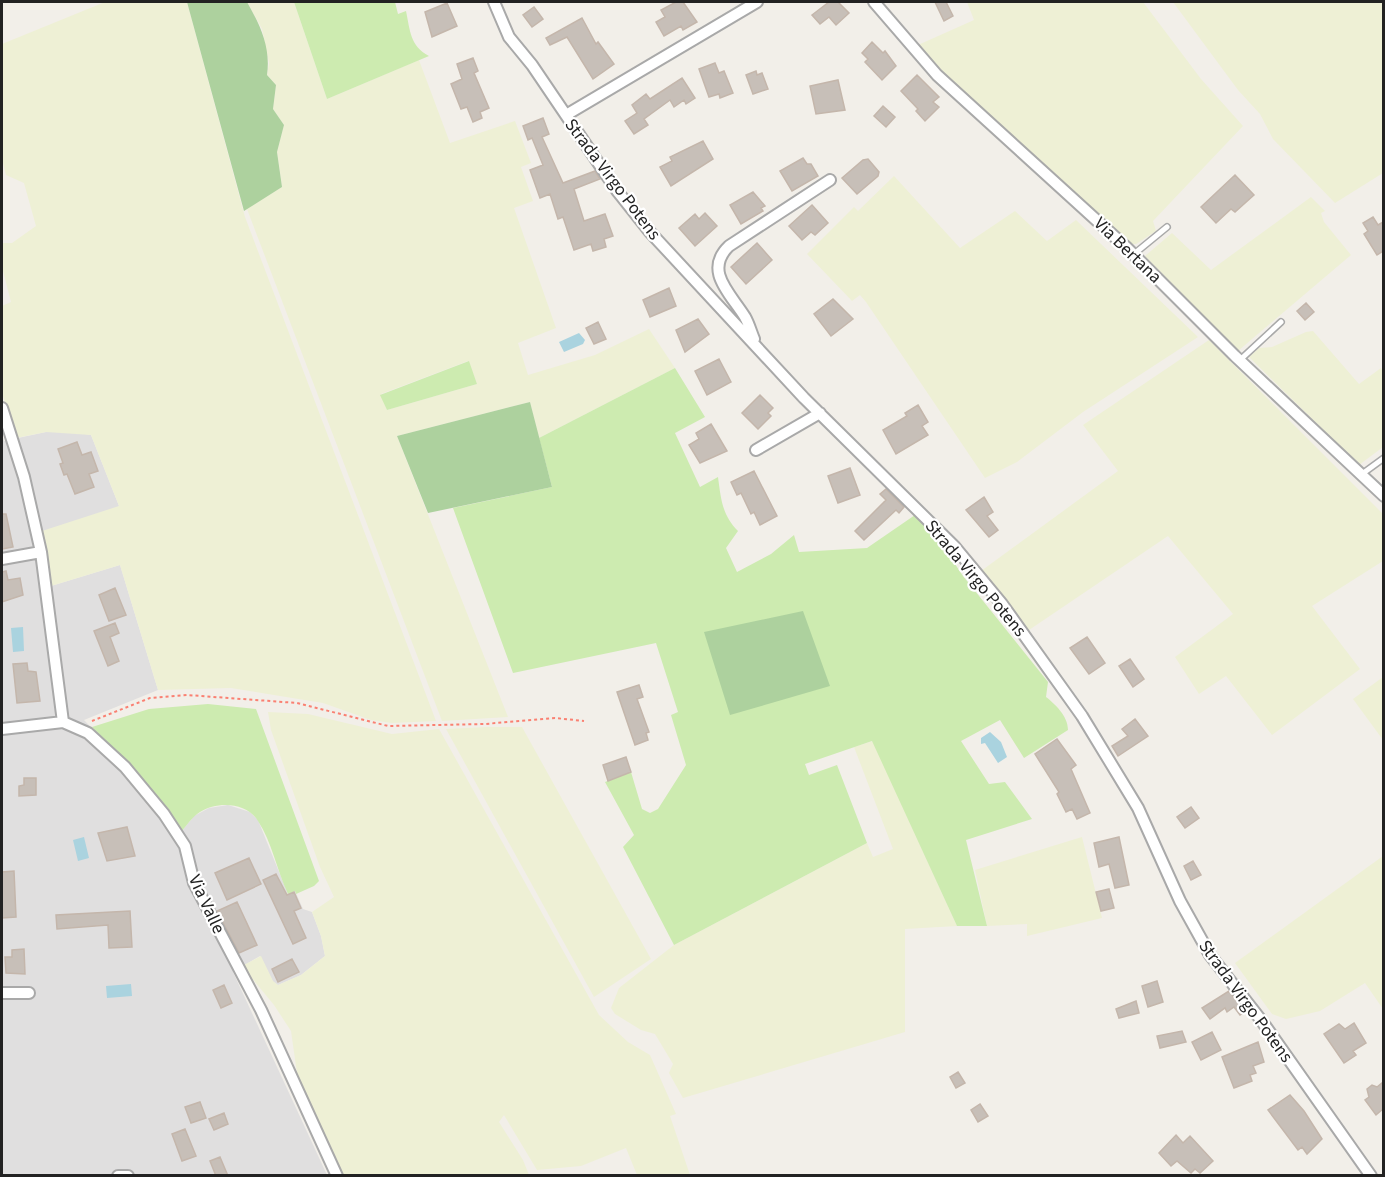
<svg xmlns="http://www.w3.org/2000/svg" width="1385" height="1177" font-family="'Source Sans 3',sans-serif">
<style>
.residential{fill:#e0dfdf}
.farmland{fill:#eef0d5;fill-rule:evenodd}
.grass{fill:#cdebb0}
.forest{fill:#add19e}
.water{fill:#aad3df}
.building{fill:#c7bfb8;stroke:#c4b6ab;stroke-width:1.5}
.lines{fill:none;stroke-linecap:round;stroke-linejoin:round}
.service-casing{stroke:#a9a9a9;stroke-width:8}
.minor-casing{stroke:#a9a9a9;stroke-width:14}
.path{stroke:#fa8072;stroke-width:2;stroke-dasharray:3 3;stroke-linecap:butt}
.service{stroke:#fff;stroke-width:5}
.minor{stroke:#fff;stroke-width:10}
.labels{text-anchor:middle;stroke-width:4.5;stroke-linejoin:round;paint-order:stroke}
.street-label{font-size:18px;fill:#222;stroke:#fff}
</style>
<rect width="100%" height="100%" fill="#f2efe9"/>
<!-- residential -->
<path class="residential" d="M67,431L91,435L119,506L47,560L51,586L120,565L158,690L84,720L168,808L181,832L194,816L209,808L228,805L250,812L258,820L288,894L295,891L303,909L312,912L321,936L325,956L301,975L278,985L273,982L260,956L233,972L327,1175H2V434L4,441L46,432Z"/>
<!-- farmland -->
<path class="farmland" d="M105,2H187L245,217L436,721L392,723L371,720L323,703L231,688L158,690L120,565L51,586L42,531L119,506L91,435L46,432L16,438L2,393V306L11,302L2,267V243H12L36,226L24,183L6,175L2,159V44Z
M247,2H294L327,99L419,60L450,143L515,121L531,163L521,167L533,201L514,208L556,328L518,343L528,375L595,355L649,329L675,368L539,438L530,402L397,436L508,717L442,721L247,209L282,187L277,152L284,125L273,109L276,85L267,75L269,63L262,29ZM468,361L477,384L387,410L381,394Z
M967,2H1143L1201,79L1243,126L1153,221L1156,231L1136,244H1130L963,93L918,45L974,20Z
M1173,2H1383V173L1335,203L1273,139L1260,114L1238,90Z
M894,176L960,248L1015,211L1047,241L1076,220L1198,337L1083,412L1017,462L985,478L866,302L860,295L852,301L807,254L854,207L858,211Z
M1311,197L1325,211L1321,213L1324,222L1351,255L1238,351L1145,256L1172,233L1211,270Z
M1313,331L1359,384L1381,368L1383,372V447L1359,465L1249,357L1259,348L1272,347L1306,332Z
M1209,340L1383,514V561L1312,606L1360,669L1272,735L1226,676L1199,694L1175,657L1233,614L1168,536L1029,630L981,571L1118,471L1083,425Z
M1383,677V740L1353,699Z
M268,712L308,714L392,734L439,729L599,1015L628,1042L650,1055L676,1114L670,1116L690,1175H637L626,1148L581,1166L537,1170L504,1115L499,1122L523,1160L529,1175H340L298,1080L291,1031L274,1005L242,966L261,956L273,981L278,985L301,975L325,956L321,936L312,912L334,897L320,867L271,730Z
M487,727H522L651,959L594,997L446,729Z
M873,741L957,926L905,929V1032L683,1098L669,1073L673,1064L655,1034L641,1030L615,1014L611,1008L619,988L674,945L867,843L873,857L893,849L854,747Z
M1082,837L1102,918L1027,936V924L987,926L975,870Z
M1383,856V1009L1365,983L1320,1011L1286,1019L1272,1014L1235,963Z"/>
<!-- grass -->
<path class="grass" d="M294,2H395L398,14L406,11C410,30 410,46 429,56L327,99Z
M469,361L477,384L387,410L380,395Z
M675,368L705,417L675,433L700,487L718,477C721,499 722,515 738,531L726,548L737,572L771,554L794,535L799,552L867,548L915,515L945,549L963,576L1048,682L1046,697C1055,704 1068,716 1068,730L1024,758L1000,720L961,741L989,784L1005,782L1032,819L966,840L987,926H957L872,741L805,764L809,775L837,765L867,843L674,945L623,847L634,835L605,782L631,772L642,809L650,813L658,809L686,765L671,715L678,712L656,643L513,673L453,508L552,487L539,438Z
M208,704L256,709L319,881L314,886L296,894L295,891L288,894C277,871 272,842 258,821C247,802 217,801 200,812C192,817 187,825 181,832L168,808L92,727L149,709Z"/>
<!-- forest -->
<path class="forest" d="M187,2H247C260,25 271,47 267,75L276,85L273,109L284,125L277,152L282,187L244,211Z
M530,402L552,487L428,513L397,436Z
M803,611L830,686L730,715L704,632Z"/>
<!-- water -->
<path class="water" d="M579,333L585,340L583,344L564,352L559,342Z
M23,627L24,651L13,652L11,628Z
M990,732L1001,742L1007,757L998,763L985,743L981,744V738Z
M84,837L89,858L78,861L73,840Z
M131,984L132,996L107,998L106,986Z"/>
<!-- building -->
<path class="building" d="M676,2H683L697,22L683,30L681,26L664,36L656,22L665,17L661,10Z
M829,2H838L849,13L836,25L829,17L820,24L812,15Z
M935,2H946L953,16L944,21Z
M447,3L457,26L432,37L425,12Z
M534,7L543,19L532,27L523,15Z
M582,18L596,44L598,42L614,64L593,79L567,37L550,45L546,38Z
M872,42L883,53L885,51L896,66L882,80L865,62L868,59L862,53Z
M473,58L478,71L474,73L489,108L480,112L482,118L473,122L467,107L461,109L451,84L462,79L457,64Z
M715,63L719,73L724,71L733,93L720,98L719,94L709,97L699,69Z
M756,71L757,75L762,73L768,89L753,94L746,75Z
M917,75L939,97L933,102L939,107L925,121L916,111L918,109L901,91Z
M682,78L695,98L686,104L684,100L674,107L670,100L644,119L648,125L634,134L625,121L637,113L632,105L646,94L650,99Z
M838,80L845,110L816,114L810,86Z
M883,106L895,117L886,127L874,116Z
M543,118L549,134L542,137L563,183L595,171L600,179L574,189L584,221L605,214L613,236L604,239L606,247L593,251L591,244L574,250L563,217L558,219L550,194L540,198L530,170L543,165L532,138L528,140L523,126Z
M703,141L713,159L671,186L660,167L672,161L670,157Z
M803,158L807,164H811L818,176L792,191L780,171Z
M868,159L879,172L878,176L857,194L842,178L863,160Z
M1235,175L1254,195L1235,212L1231,209L1216,223L1201,207Z
M753,192L765,206L761,208L763,211L741,224L730,205Z
M812,205L828,223L815,235L811,232L802,240L789,226Z
M705,213L717,226L695,246L679,228L695,214L699,219Z
M1373,217L1378,225L1383,222V251L1377,255L1364,234L1368,231L1363,223Z
M757,243L772,260L746,284L731,267Z
M669,288L676,306L650,317L643,300Z
M833,299L853,319L831,336L814,314Z
M1306,303L1314,312L1305,320L1297,311Z
M698,319L709,334L685,352L676,330Z
M598,322L606,339L594,344L586,328Z
M719,359L731,382L707,395L695,371Z
M760,395L773,408L768,413L771,416L758,429L742,413Z
M918,405L928,422L922,426L928,435L896,454L883,430L907,416L905,413Z
M711,424L727,451L700,463L689,445L699,439L696,433Z
M77,442L82,455L91,452L98,471L89,474L94,487L75,494L67,474L64,475L60,464L63,463L58,449Z
M850,468L860,495L838,503L828,476Z
M754,471L777,516L760,525L754,512L751,514L741,493L737,495L731,482Z
M886,489L904,507L899,513L896,510L864,540L855,531L886,500L880,494Z
M984,497L993,512L987,516L998,530L989,537L966,510Z
M2,514H6L13,547L2,549Z
M6,571L8,580L20,578L23,595L2,602V572Z
M115,588L126,615L109,621L99,595Z
M115,623L119,633L110,637L119,661L108,666L94,631Z
M1087,637L1105,663L1089,674L1070,648Z
M1130,659L1144,679L1133,687L1119,666Z
M27,663L28,671L36,672L40,701L17,703L13,664Z
M639,685L643,697L637,699L649,732L646,733L648,740L635,745L617,692Z
M1135,719L1148,736L1118,756L1112,746L1128,736L1122,729Z
M1057,739L1076,765L1071,769L1090,813L1077,819L1072,809L1066,812L1057,794L1059,792L1035,754Z
M626,757L631,772L608,781L603,765Z
M24,778H36V795L19,796V786L24,785Z
M1191,807L1199,818L1185,828L1177,817Z
M127,827L135,856L107,861L98,833Z
M1119,837L1129,885L1115,888L1109,864L1099,867L1094,843Z
M249,858L261,884L227,900L215,873Z
M1193,861L1201,875L1191,880L1184,866Z
M14,871L16,917L2,918V872Z
M276,874L287,895L294,892L301,908L294,911L306,938L293,944L263,880Z
M1109,889L1114,908L1101,911L1096,892Z
M237,902L257,945L239,953L217,911Z
M130,911L132,947L109,948L108,925L57,929L56,915Z
M24,949L25,974L6,973L5,957H12V950Z
M292,959L299,972L278,982L272,969Z
M1157,981L1163,1002L1148,1007L1142,986Z
M224,985L232,1003L221,1008L213,990Z
M1229,991L1245,1012L1240,1015L1234,1007L1227,1012L1225,1008L1210,1019L1202,1008Z
M1136,1001L1139,1013L1119,1018L1116,1009Z
M1354,1023L1366,1043L1353,1051L1356,1055L1344,1063L1324,1034L1339,1024L1345,1029Z
M1182,1031L1186,1042L1160,1048L1157,1036Z
M1212,1032L1221,1050L1201,1060L1192,1042Z
M1258,1042L1264,1062L1253,1066L1256,1073L1250,1075L1252,1081L1234,1088L1222,1057Z
M958,1072L965,1083L956,1088L950,1077Z
M1383,1082V1109L1376,1115L1365,1100L1369,1097L1367,1089L1372,1085L1377,1087Z
M1290,1095L1304,1111L1322,1139L1307,1154L1302,1147L1298,1150L1268,1110Z
M200,1102L206,1118L191,1123L185,1107Z
M980,1104L988,1116L978,1122L971,1110Z
M224,1113L228,1124L214,1130L209,1119Z
M185,1129L196,1156L182,1161L172,1134Z
M1176,1135L1183,1143L1190,1136L1213,1161L1200,1173L1195,1169L1191,1173L1177,1161L1171,1166L1159,1153Z
M220,1157L228,1176H216L210,1161Z"/>
<g class="lines">
<!-- service casing -->
<g class="service-casing">
<path id="service" d="M1134,254L1167,227
M1240,360L1281,322
M1362,474L1384,458"/>
</g>
<!-- minor casing -->
<g class="minor-casing">
<path id="minor" d="M494,2L509,37L532,65L618,192L649,231L804,398L954,546L1002,604L1082,716L1138,808L1180,901L1210,955L1261,1020L1371,1176
M874,2L937,75L1127,248L1235,356L1384,496
M566,115L757,2
M754,339C751,332 749,324 745,317C731,294 703,271 729,246L830,180
M2,408L24,477L41,552L63,722
M756,450L820,413
M2,559L41,552
M2,729L63,722L88,733L125,767L164,814L185,846L194,883L261,1010L337,1176
M2,993H29
M118,1176H128"/>
</g>
<!-- path -->
<path class="path" d="M92,721L150,698L187,695L297,703L388,726L485,724L555,718L584,721"/>
<!-- service -->
<use href="#service" class="service"/>
<!-- minor -->
<use href="#minor" class="minor"/>
</g>
<g class="labels">
<!-- street labels -->
<g class="street-label">
<text transform="translate(613 179) rotate(53)" y="6">Strada Virgo Potens</text>
<text transform="translate(1128 250) rotate(44)" y="6">Via Bertana</text>
<text transform="translate(976 578) rotate(50)" y="6">Strada Virgo Potens</text>
<text transform="translate(207 904) rotate(65)" y="6">Via Valle</text>
<text transform="translate(1246 1001) rotate(54)" y="6">Strada Virgo Potens</text>
</g>
</g>
<!-- border -->
<rect width="1385" height="1177" fill="none" stroke="#222222" stroke-width="6"/>
</svg>
